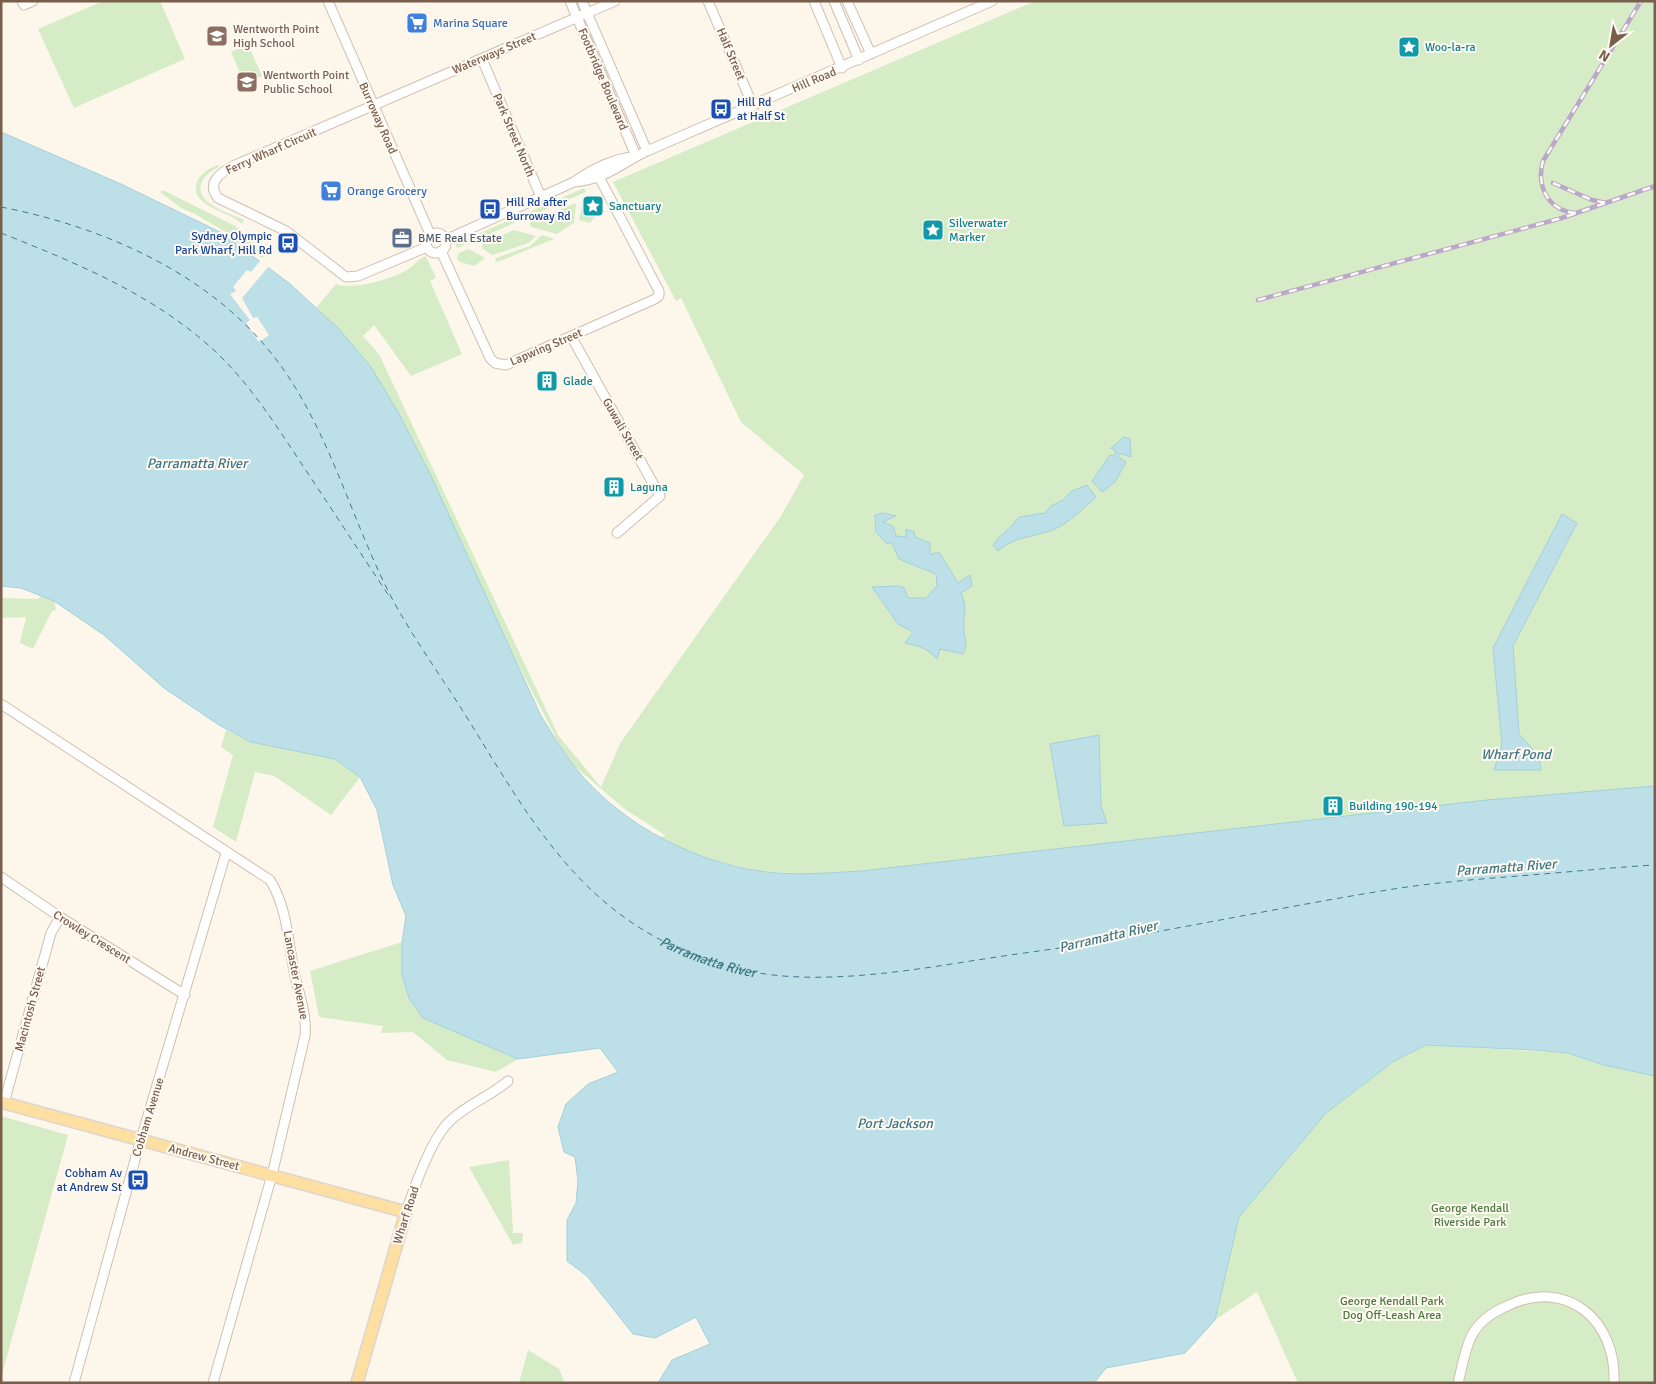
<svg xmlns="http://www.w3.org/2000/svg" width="1656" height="1384" font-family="Signika,sans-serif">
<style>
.green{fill:#d5ecc7}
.water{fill:#bde0e8;stroke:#a3d0db}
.pier{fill:#fdf7eb}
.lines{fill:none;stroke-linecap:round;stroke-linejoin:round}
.ferry{stroke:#417887;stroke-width:1;stroke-dasharray:6 5;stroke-linecap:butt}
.minor-casing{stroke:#d1bfaf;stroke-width:11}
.major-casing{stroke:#dcd5d0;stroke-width:14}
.minor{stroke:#fff;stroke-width:9}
.major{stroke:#fddfa2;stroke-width:11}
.rail-casing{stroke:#bba7c9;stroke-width:4.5}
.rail{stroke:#fffaf2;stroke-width:2.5;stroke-dasharray:8;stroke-linecap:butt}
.labels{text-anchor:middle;stroke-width:4;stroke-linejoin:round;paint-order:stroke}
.shop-label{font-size:12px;fill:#366cbe;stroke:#fffaf2;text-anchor:start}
.education-label{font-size:12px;fill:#785e54;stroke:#fffaf2;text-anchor:start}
.culture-label{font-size:12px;fill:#0d838f;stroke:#fffaf2;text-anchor:start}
.street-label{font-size:12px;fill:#7a5e4c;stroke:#fffaf2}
.transit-label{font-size:12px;fill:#164399;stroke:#fffaf2;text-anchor:start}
.service-label{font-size:12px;fill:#4e5e75;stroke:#fffaf2;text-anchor:start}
.park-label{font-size:12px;fill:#4f7a40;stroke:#fffaf2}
.water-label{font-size:14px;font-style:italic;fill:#417887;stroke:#fffaf2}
</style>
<rect width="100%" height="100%" fill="#fdf7eb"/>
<!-- green -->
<path class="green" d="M103,1H160L185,59L74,108L38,29Z
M1035,1H1655V786L861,871L810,874L759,871L716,861L680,848L661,837L665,835L626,810L572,764L561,748L516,660L393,405L316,308L336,284C351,291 397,278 410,268C416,263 418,259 426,256L436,278L430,281L462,354L411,376L374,325L363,336L379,354L558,735L601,787L621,742L781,516L804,475L741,422L681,298L676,301L613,182Z
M248,44L262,76L245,84L231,52Z
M218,165L219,167C212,170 205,175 202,182C192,203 230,213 244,220L242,224C230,211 188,207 197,182C201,173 209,168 218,165Z
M584,188L586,192L457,248L455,244Z
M163,190L235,226L258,247L270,249L262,258L236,242L229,234L195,214L181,208L160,192Z
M595,199L601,209L590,223L579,220L583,200Z
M576,203L574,223L557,234L531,227L529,223Z
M514,230L536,236L529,243L492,255L482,248L483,243Z
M542,235L554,239L495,263L496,258L530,246Z
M469,249L485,258L474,266L460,262L457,258L459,253Z
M41,596L54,601L56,610L52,611L33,649L20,643L26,617L1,618V598L38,599Z
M226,730L251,742L335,759L360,777L331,815L274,776L255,772L236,842L213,827L233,755L221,747Z
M402,942V975L409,998L423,1018L518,1059L496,1072L447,1060L413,1032L381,1033L383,1026L319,1017L310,971Z
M1426,1045L1568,1053L1604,1065L1655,1076V1383H1298L1257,1292L1215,1320L1239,1217L1326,1113L1394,1061Z
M1,1116L68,1135L1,1378Z
M509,1160L513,1233H523L522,1243L513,1245L469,1167Z
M528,1350L559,1369L565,1383H519Z"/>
<!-- water -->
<path class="water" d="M1,132L121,184L220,232L289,283L338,328L371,367L398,412L431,476L541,716C554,737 567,759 584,778C628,827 694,861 759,871C792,876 827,873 861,871L1487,800L1655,786V1076L1604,1065L1568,1053L1534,1050L1426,1045L1394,1061L1326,1113L1239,1217L1215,1320L1185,1353L1106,1368L1094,1383H658L672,1360L710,1344L696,1317L655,1338L633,1334L587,1276L567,1261V1220L576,1203L578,1181L575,1157L564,1152L558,1127L566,1104L588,1084L618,1072L600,1048L518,1059L423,1018L409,998L402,975V942L406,916L393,885L377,810L360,777L335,759L251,742L219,725L164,688L104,635L54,601L21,588L1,586Z
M1124,437L1130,439L1131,457L1119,453L1118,457L1126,462L1115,482L1102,492L1092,481L1110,455L1114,456L1116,451L1111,448Z
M1087,485L1096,497C1085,507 1073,519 1059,527C1040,537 1015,535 998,551L993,545C1000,534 1012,528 1019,517L1045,513L1051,506L1063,500L1072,491Z
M883,513L896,516L883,522L893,526L896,536L906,537V529L914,532L915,537L930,543V555L939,552L958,583L970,575L972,586L961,593C969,611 962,613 964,630C965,642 968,641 963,654L940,649L937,659C928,648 918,646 905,643L913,632L898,624L872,587L899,586L904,588L908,598H926L937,586L936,574L899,559L892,543H886L876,532L875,515Z
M1562,514L1577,523L1513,646L1519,734L1539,756L1541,770H1494L1502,744L1493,648Z
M1099,735L1101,806L1107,823L1064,826L1050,744Z"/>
<!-- pier -->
<path class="pier" d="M261,260L269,266L242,298L253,318L257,317L269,335L259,342L246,323L250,320L230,294L235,292L236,290L233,287L247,270L251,272Z"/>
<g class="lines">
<!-- ferry -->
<g class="ferry">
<path id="s1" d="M1,207C99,226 202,270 267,348C329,422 350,521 395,604C416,642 443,679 466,716C540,836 594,935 743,970C827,989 932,966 1017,954C1146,937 1272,908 1400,888C1447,881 1495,878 1543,874C1580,871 1617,867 1655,865"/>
<path d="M1,233C79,264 157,296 218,354C251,386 276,425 301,463C331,508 361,554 391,599"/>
</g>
<!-- minor casing -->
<g class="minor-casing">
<path id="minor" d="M22,1L24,5L33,1
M328,1L430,234
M570,1L636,156
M582,1L647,151
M708,1L753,106
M814,1L842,68
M834,1L859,60
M847,1L871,54
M482,59L541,197
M574,182C605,180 621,163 647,151L992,1
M426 243a10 10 0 1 1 20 0a10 10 0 1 1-20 0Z
M445,240L574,182C592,169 614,159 636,156
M427,247L358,276L346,277L286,231L218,198C206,183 220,173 233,166L615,1
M441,251L490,358L495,363L506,365L655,299L659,296V291L599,177
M571,336L660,496L617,533
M1,704L270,880C288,909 288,944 295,976C300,997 307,1015 305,1036L272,1175L213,1383
M1,877L60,917L185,995
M4,1103L51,933L60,917
M406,1212C414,1188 432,1136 451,1120C468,1104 489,1097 508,1081
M74,1383L138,1149L226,853
M1458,1383C1462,1368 1465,1348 1472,1335C1479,1322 1493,1312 1507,1306C1566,1277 1617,1320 1614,1383"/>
</g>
<!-- major casing -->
<g class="major-casing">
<path id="major" d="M1,1102L406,1212L357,1383"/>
</g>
<!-- minor -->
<use href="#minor" class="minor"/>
<!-- major -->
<use href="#major" class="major"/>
<!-- rail casing -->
<g class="rail-casing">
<path id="rail" d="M1553,183L1592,200L1606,203
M1576,213C1548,211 1536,186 1543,161L1641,1
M1258,300L1562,218L1655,186"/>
</g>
<!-- rail -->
<use href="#rail" class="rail"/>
</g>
<!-- icons -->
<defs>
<g id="supermarket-square" transform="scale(1.125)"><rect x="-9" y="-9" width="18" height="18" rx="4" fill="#3f7fe0" stroke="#fffaf2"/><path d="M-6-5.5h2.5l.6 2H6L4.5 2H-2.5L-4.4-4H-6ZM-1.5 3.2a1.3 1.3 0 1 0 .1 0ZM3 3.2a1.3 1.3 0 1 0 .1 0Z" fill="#fff"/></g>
<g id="school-square" transform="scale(1.125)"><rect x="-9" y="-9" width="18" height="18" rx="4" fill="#8d6e63" stroke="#fffaf2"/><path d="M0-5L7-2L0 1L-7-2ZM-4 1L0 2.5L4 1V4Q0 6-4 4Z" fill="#fff"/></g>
<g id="sight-square" transform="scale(1.125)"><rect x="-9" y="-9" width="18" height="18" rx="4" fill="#0f9aa8" stroke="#fffaf2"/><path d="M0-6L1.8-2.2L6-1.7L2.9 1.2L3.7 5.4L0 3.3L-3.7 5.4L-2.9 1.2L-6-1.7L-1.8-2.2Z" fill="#fff"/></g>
<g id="bus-square" transform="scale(1.125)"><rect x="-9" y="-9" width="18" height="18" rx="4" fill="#1a4fb4" stroke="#fffaf2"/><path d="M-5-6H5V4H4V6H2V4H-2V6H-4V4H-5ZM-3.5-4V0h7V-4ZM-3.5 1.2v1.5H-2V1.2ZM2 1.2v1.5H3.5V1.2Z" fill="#fff"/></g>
<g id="office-square" transform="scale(1.125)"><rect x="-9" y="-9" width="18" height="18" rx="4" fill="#5c6f8a" stroke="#fffaf2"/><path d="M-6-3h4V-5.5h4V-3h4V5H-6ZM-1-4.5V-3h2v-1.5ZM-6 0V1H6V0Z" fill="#fff"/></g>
<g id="building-square" transform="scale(1.125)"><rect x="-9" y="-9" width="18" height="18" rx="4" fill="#0f9aa8" stroke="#fffaf2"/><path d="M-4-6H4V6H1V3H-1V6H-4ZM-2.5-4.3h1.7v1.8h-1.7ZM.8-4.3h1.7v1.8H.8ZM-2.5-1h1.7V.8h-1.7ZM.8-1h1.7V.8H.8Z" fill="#fff"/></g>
</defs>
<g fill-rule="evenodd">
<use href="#supermarket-square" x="417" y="23"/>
<use href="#school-square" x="217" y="36"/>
<use href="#sight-square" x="1409" y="47"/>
<use href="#school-square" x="247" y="82"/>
<use href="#bus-square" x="721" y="109"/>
<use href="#supermarket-square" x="331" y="191"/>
<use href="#sight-square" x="593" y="206"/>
<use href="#bus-square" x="490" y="209"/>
<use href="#sight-square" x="933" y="230"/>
<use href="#office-square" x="402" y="238"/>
<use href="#bus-square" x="288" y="243"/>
<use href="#building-square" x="547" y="381"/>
<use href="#building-square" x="614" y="487"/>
<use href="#building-square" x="1333" y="806"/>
<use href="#bus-square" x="138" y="1180"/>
</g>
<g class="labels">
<!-- shop labels -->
<g class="shop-label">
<text x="433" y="27">Marina Square</text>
<text x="347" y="195">Orange Grocery</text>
</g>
<!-- education labels -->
<g class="education-label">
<text x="233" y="33">Wentworth Point<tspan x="233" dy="14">High School</tspan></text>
<text x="263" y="79">Wentworth Point<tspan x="263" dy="14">Public School</tspan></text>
</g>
<!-- culture labels -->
<g class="culture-label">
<text x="1425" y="51">Woo-la-ra</text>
<text x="609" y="210">Sanctuary</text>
<text x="949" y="227">Silverwater<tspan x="949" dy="14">Marker</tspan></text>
<text x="563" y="385">Glade</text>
<text x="630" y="491">Laguna</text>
<text x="1349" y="810">Building 190-194</text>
</g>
<!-- street labels -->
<g class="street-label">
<text transform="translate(494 53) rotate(-23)" y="4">Waterways Street</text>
<text transform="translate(731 54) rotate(67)" y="4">Half Street</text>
<text transform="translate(603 79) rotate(67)" y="4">Footbridge Boulevard</text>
<text transform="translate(814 80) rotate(-23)" y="4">Hill Road</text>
<text transform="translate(378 118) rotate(66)" y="4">Burroway Road</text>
<text transform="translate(514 135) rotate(67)" y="4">Park Street North</text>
<text transform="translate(271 151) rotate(-24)" y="4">Ferry Wharf Circuit</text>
<text transform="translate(546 347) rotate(-23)" y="4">Lapwing Street</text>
<text transform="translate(623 429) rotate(60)" y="4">Guwali Street</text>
<text transform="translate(92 937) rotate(32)" y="4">Crowley Crescent</text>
<text transform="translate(296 975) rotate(79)" y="4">Lancaster Avenue</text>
<text transform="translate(30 1009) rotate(-75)" y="4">Macintosh Street</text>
<text transform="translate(148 1117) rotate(-73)" y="4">Cobham Avenue</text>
<text transform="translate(204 1157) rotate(15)" y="4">Andrew Street</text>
<text transform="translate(406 1215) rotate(-72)" y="4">Wharf Road</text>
</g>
<!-- transit labels -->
<g class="transit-label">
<text x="737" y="106">Hill Rd<tspan x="737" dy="14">at Half St</tspan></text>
<text x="506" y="206">Hill Rd after<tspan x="506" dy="14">Burroway Rd</tspan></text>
<text x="272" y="240" text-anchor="end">Sydney Olympic<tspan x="272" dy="14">Park Wharf, Hill Rd</tspan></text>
<text x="122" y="1177" text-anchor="end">Cobham Av<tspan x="122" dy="14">at Andrew St</tspan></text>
</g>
<!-- service labels -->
<g class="service-label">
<text x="418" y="242">BME Real Estate</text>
</g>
<!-- park labels -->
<g class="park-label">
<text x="1470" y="1212">George Kendall<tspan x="1470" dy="14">Riverside Park</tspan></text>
<text x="1392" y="1305">George Kendall Park<tspan x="1392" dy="14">Dog Off-Leash Area</tspan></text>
</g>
<!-- water labels -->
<g class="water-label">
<text x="197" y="468">Parramatta River</text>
<text x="1516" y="759">Wharf Pond</text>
<text transform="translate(1506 867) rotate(-4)" y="5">Parramatta River</text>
<text transform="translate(1108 936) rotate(-13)" y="5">Parramatta River</text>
<text dy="5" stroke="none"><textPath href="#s1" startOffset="1078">Parramatta River</textPath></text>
<text x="895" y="1128">Port Jackson</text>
</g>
</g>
<!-- border -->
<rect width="1656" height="1384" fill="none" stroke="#7a5e4c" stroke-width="5"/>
<!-- north arrow -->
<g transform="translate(1611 45) rotate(211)" stroke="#fffaf2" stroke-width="4" paint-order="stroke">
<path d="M0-4L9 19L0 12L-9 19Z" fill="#7a5e4c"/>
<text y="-8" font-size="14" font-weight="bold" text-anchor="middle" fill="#7a5e4c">N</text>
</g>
</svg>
